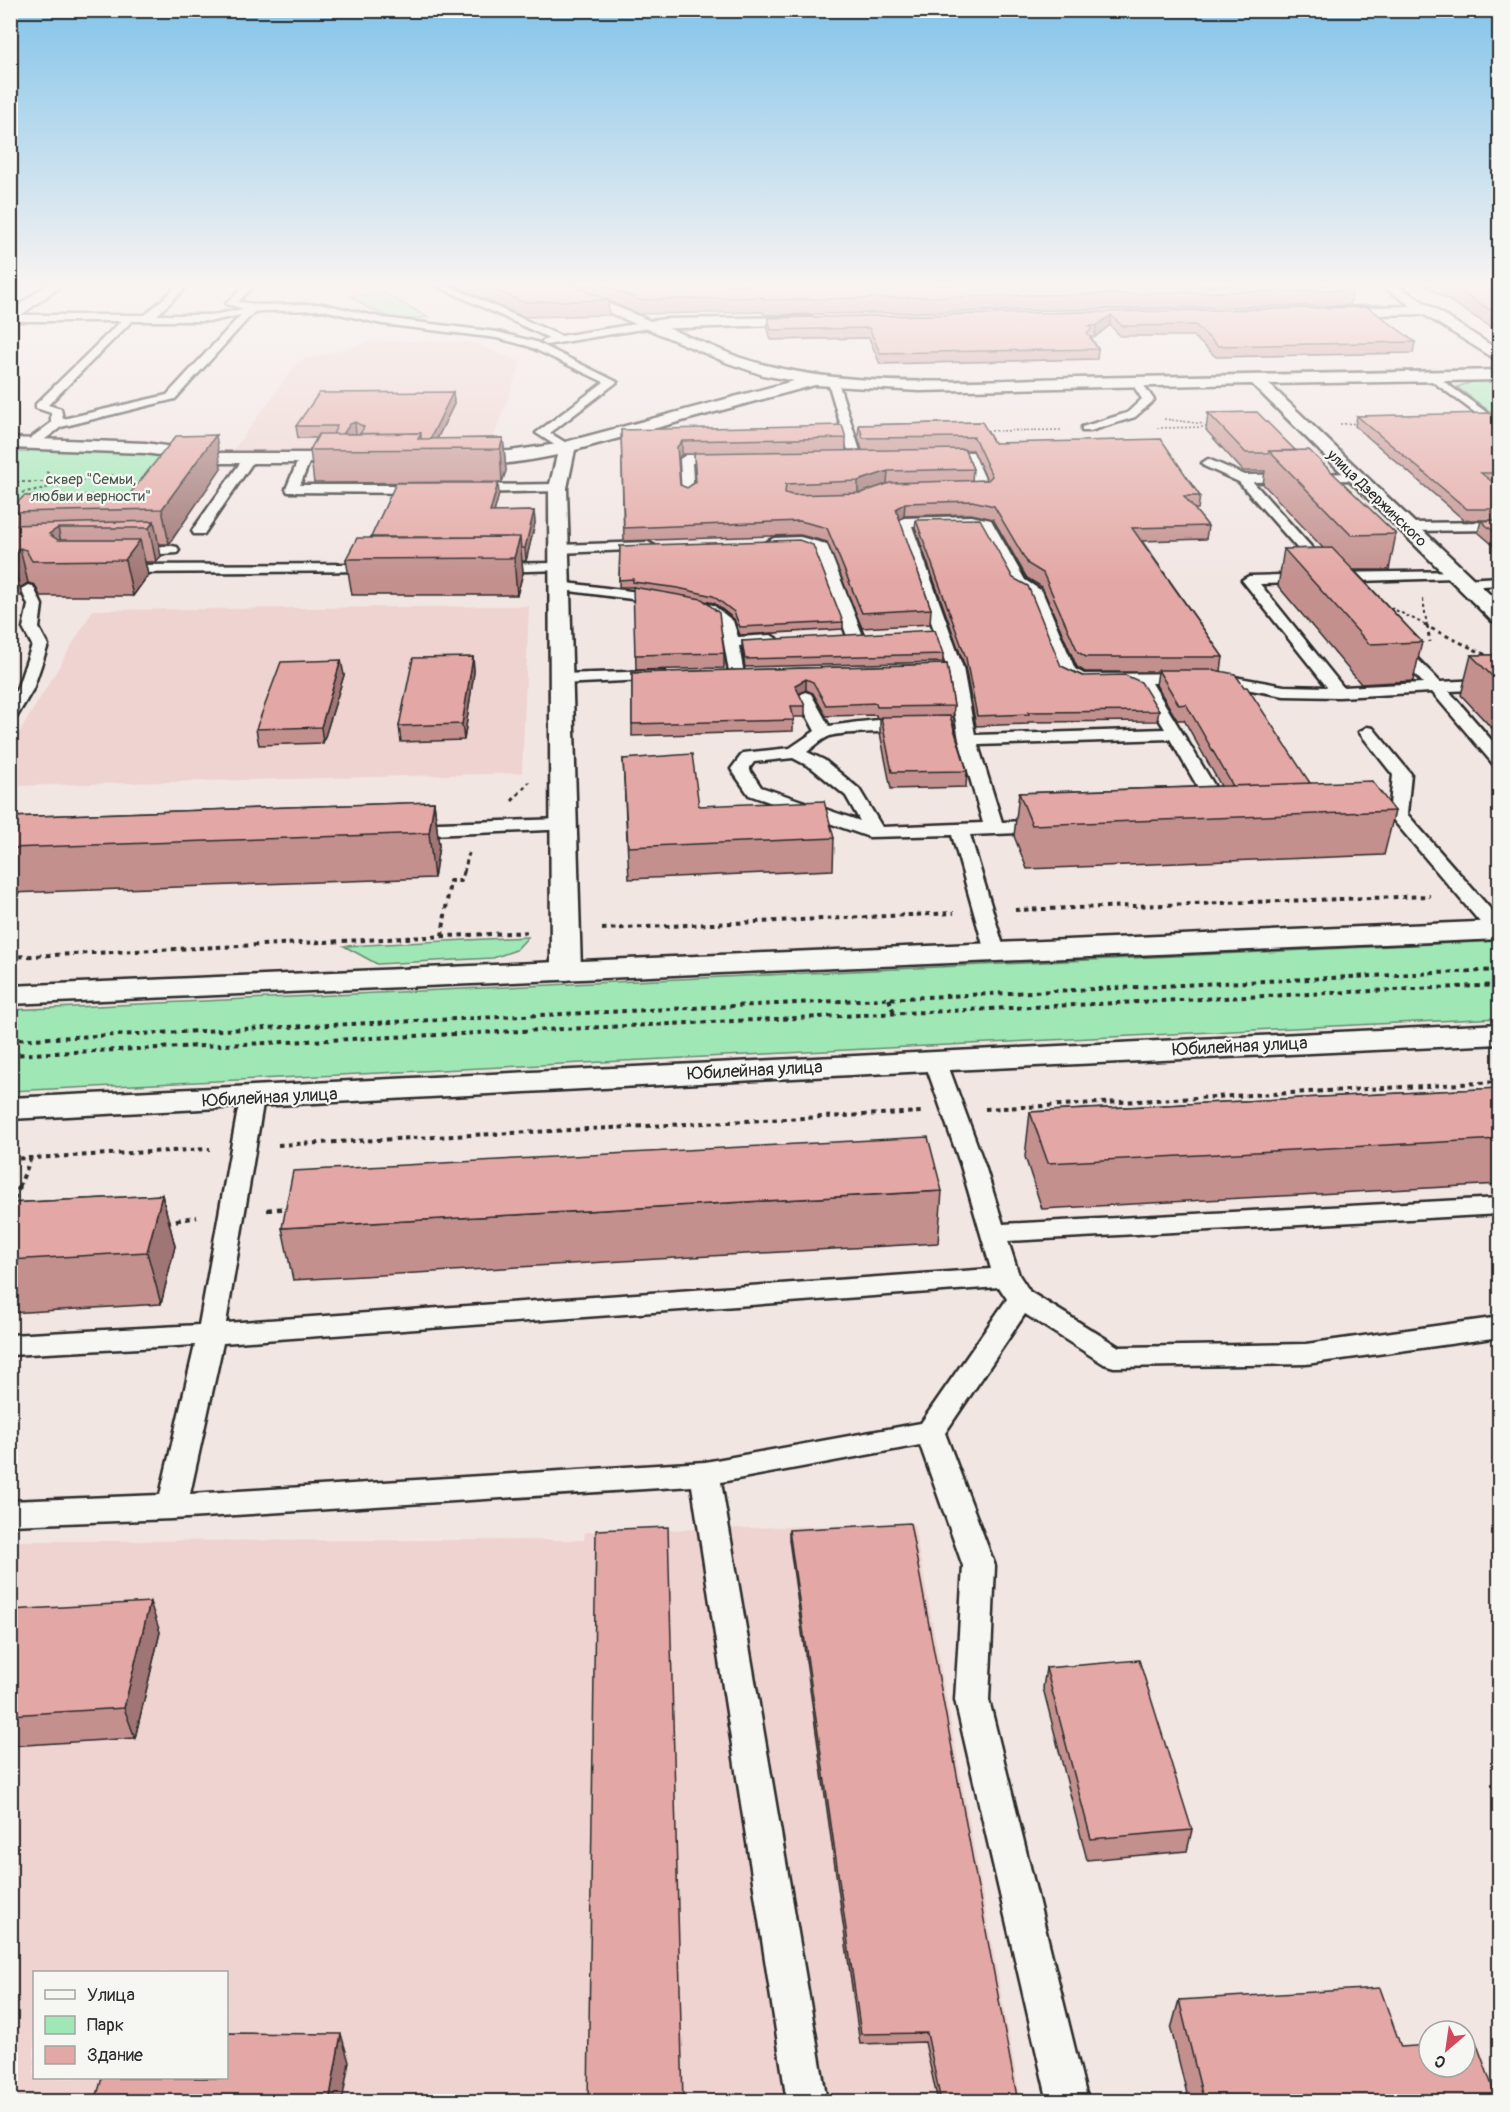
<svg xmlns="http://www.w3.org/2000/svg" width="1510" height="2112" font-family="Pangolin,sans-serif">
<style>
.built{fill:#eed3d0;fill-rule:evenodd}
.green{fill:#9fe8b6;stroke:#658a70;stroke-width:1.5}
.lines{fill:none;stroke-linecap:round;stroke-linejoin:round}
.service-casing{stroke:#2b2b2b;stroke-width:5}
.minor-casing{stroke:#2b2b2b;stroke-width:5}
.secondary-casing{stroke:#2b2b2b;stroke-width:5}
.path-far4{stroke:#2b2b2b;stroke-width:1.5;stroke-dasharray:2 2;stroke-linecap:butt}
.path-far3{stroke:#2b2b2b;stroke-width:2;stroke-dasharray:3 3;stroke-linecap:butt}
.path-far2{stroke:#2b2b2b;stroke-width:3;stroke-dasharray:4 4;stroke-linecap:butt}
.path-far1{stroke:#2b2b2b;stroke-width:4;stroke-dasharray:4.5 4.5;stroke-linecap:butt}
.path{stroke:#2b2b2b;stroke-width:4.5;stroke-dasharray:5 5;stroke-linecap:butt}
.service{fill:#f6f6f2;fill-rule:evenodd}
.minor{fill:#f6f6f2;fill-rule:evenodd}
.secondary{fill:#f6f6f2;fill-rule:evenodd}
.wall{fill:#c3908e;stroke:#2b2b2b;stroke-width:1.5;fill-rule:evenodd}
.shaded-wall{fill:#9f7674;stroke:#2b2b2b;stroke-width:1.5}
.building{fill:#e3a8a5;stroke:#2b2b2b;stroke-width:1.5}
.labels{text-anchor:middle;stroke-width:4.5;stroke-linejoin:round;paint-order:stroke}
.far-park-label{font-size:15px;fill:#485a4e;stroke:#f6f6f2}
.far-street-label{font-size:15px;fill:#2b2b2b;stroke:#f6f6f2}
.street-label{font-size:18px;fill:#2b2b2b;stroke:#f6f6f2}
</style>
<rect width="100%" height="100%" fill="#f2e6e3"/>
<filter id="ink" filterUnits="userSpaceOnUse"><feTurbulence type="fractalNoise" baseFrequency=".0167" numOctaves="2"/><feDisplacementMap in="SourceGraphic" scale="12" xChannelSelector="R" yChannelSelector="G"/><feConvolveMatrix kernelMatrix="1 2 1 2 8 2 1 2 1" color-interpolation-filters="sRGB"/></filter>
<g filter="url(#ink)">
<!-- built -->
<path class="built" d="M374,341L470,342L521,362L488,453L230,454L299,361Z
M529,606L522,773L11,786L10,748L93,610Z
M914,1524L1021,2101H11L10,1541L584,1540L585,1532ZM34,1972H226V2078H34Z"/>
<!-- green -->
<path class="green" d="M382,292L428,317L398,321L368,308L351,296Z
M1475,381H1499V418L1457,387Z
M31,449L138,451L171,457L124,526L11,527V452H27Z
M528,937L516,950L493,958L377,964L344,946Z
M1500,941L1499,1018L11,1091V1010Z"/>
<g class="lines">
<!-- service casing -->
<g class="service-casing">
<path id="service" d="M172,285H181L184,289L157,315H213L244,309L226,304L245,285H254L238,302L261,305L323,304L383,318L497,332L536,342L617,382L550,433L571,446V452L567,453L536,433L604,382L528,346L497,338L382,324L323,310L261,311L254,312L175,399L61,427L36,446H28V440L51,423V413L36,408V404L121,321H12L10,315H145L174,289ZM241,315L167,395L63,419L61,409L48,405L132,321H213Z
M435,285H447L561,336L648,322L653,325L648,328L546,345L541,342L549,338Z
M1432,373L1500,422V431L1428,378V374Z
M833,379L838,382L862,457L860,460L856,461L850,457L828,382Z
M1136,379L1140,380L1154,400L1152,402L1135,417L1090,431H1082V427L1127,413L1142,399L1131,382Z
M936,451L973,452L989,488L987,491H958L956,488L958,485L975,484L964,459L932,458V452Z
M305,454L311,458L300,485H424L430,489L424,493L288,492L286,489L299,458Z
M249,455L255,459L204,534H194L192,531L194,528L245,456Z
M686,455H723L729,459L723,463H692L694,495L688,499L682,495L680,459Z
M1208,459L1245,475L1358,473L1360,476L1358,479L1354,480L1253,482L1331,569L1332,573L1460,571L1462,574L1455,578L1260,584L1343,687L1423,683L1389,646L1397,641L1402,643L1440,682L1500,679V689L1449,691L1500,750V766L1494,765L1432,692L1339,697L1284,696L1212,683H1152L1214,785L1211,789H1199L1170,739L978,745L1002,822L1045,820L1052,822L1054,826L1052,830L1045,832L970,835L1005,952L1002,956L995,958L988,956L985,952L952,835L869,837L749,795L731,769L743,753L790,748L815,731L797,697L805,692L811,694L829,726C846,724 909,713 918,725C910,735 848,730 830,736C822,739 814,747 807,752L824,760L859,789L882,827L983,823L959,740L947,668L897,522L904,518L971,516L991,520L1025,580L1042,591L1075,669L1084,674L1212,673L1284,686L1327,687L1242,580L1249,576L1320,574L1239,482L1204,466L1202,463ZM971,524L981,526L1014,586L1029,593L1062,675L1081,684L1124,683L1141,690L1165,729L975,735L963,668L912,526ZM793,758L812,768L846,796L860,821L761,787L749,769L754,762Z
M558,484L562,485L564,488L562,491L469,493L463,489L469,485Z
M1500,522V530L1407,531L1400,527L1407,523Z
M800,537L826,544L828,547L863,636L860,639H850L847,636L815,550L799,545L774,546L767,542L774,538Z
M648,542L655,546L653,549L559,553L552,549L559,545Z
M172,546L177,547L179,550L177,553L131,556L124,552L131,548Z
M559,563L566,567L564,570L491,572L484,568L491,564Z
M377,564L382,565L384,568L382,571L116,573L109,569L116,565Z
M1500,577V585L1465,587L1458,583L1465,579Z
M559,582L678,597L713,605L733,621L738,637L771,635L779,640L771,645L739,646L744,674L742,677H730L721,626L703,611L678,605L554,589L552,586L554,583Z
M28,585L33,586L42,605L39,628L48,645L33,689L16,718L10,719V700L17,689L32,645L23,628L28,605L21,589Z
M663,671L671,676L669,679L559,684L551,679L559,674Z
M1367,727L1373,728L1411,774L1407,814L1500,920V935L1490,934L1389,815L1393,775L1359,732Z
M564,819L571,821L573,825L571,829L408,836L401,834L399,830L401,826L408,824Z
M935,1053L943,1055L946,1060L985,1166L1003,1224L1500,1198V1214L1008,1241L1019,1275L1030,1292L1119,1347L1306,1344L1500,1317V1337L1306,1364L1114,1367L1104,1364L1025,1314L945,1433L995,1566L989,1700L1088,2102H1048L955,1700L963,1566L920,1445L721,1482L827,2102H787L692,1486L172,1519L10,1525V1501L160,1495L195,1345L10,1355V1335L199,1325L240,1098L244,1093L252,1091L260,1093L264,1098L226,1323L991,1269L961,1166L924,1060L927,1055ZM999,1287L1007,1299L921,1423L705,1462L190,1494L223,1343Z"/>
</g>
<!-- minor casing -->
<g class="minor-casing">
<path id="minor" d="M1381,285H1397L1500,351V362L1423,314L1328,316L1321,312L1328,308L1411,306Z
M811,317L818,321L816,324L648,329L641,325L643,322L665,319Z
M816,375L822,377L824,380L822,383L575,450L567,488L581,971L577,978L566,980L555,978L551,971L549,488L557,455C528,461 481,469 453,462L450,458L453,454L459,453L510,451L558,444Z
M10,438L145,443L215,453H356L362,454L365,458L362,462L356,463H215L145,453L10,448Z"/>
</g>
<!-- secondary casing -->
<g class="secondary-casing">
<path id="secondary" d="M46,285H62L10,323V312Z
M544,285H563L738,357C844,392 966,380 1077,378C1218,376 1359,373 1500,370V380L1269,384L1500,604V622L1492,621L1252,384L919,391L816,385L763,375L728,363Z
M1500,921V939L10,1004V986Z
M1500,1024V1044L908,1072L10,1119V1098Z"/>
</g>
<!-- path-far4 -->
<path class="path-far4" d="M1164,419L1204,424
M1340,424L1360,423
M1157,428L1209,427
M983,431L1062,430"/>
<!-- path-far3 -->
<path class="path-far3" d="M46,472L67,482
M10,482H61
M10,495L113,475
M1423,599L1427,626
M1385,605L1428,626"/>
<!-- path-far2 -->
<path class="path-far2" d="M1424,625L1488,656
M1427,625L1430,642
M512,801L529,782
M464,872L469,853"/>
<!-- path-far1 -->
<path class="path-far1" d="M1015,910L1430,896
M602,929L954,913
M442,936L450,881H461L464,870
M10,957L531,932
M889,999L894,1013
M10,1040L1500,970
M10,1055L1500,985
M985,1109L1500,1082
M278,1145L921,1112
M10,1159L210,1149
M19,1187L31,1158"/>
<!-- path -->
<path class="path" d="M10,1209L20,1186
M267,1210L289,1208
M166,1222L197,1217"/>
<!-- service -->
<use href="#service" class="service"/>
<!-- minor -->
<use href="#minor" class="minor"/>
<!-- secondary -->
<use href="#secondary" class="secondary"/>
</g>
<!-- wall -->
<path class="wall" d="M453,285H1345L1352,290L1350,305L764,315L763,312L640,314L608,301L609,315L524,317Z
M1425,285H1500V333Z
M1368,307L1415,342L1413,353L1216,357L1193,336H1120L1110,325L1095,337H1091L1098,349L1097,359L880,364L869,338L771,340L768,329V318Z
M453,392L454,404L437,439L503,438L506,471L502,482L314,483L310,450L317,438H298L296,426Z
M1208,413L1296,451L1396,534L1389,570H1354L1422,642L1413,681L1361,684L1278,586L1284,549L1323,548L1263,484L1265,471H1243L1206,430Z
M1357,416L1500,421V484H1495L1500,488V551L1478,532L1481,521L1493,520H1464L1355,426Z
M982,422L994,443L1200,496L1198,509H1194L1208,526L1206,539L1142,541L1223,657L1221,671L1310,783L1395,811L1384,855L1027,869L1014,836L1019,793L1221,786L1184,720H1177L1156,685L1158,672H1085L1077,667L1042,587L1027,578L993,519L971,514L904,516L899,519L931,609L930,624L862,628L827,542L800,535L624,541L621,430L846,438V450H862L858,437L859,425ZM965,450H973L987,480L972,481L973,469ZM682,454H694L695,482L687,488L680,485L678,458Z
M221,468L169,544H158L161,556L156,562H145L148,575L133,596H40L35,585L28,583L20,588L22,596H10V525H12L10,520V510L129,495Z
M499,494L494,512L534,511L535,523L526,561H522L523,573L517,595H352L346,559L371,537Z
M916,520L1061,666L1159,711L1157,721L1028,722V724L976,726L965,667L915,528Z
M620,546L843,622V629L740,635L734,619L714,603L704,601L724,653V668L636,670L634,587H619Z
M742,641L943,654V662L745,667L742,648Z
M1471,655H1500V737L1461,695Z
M473,657L474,672L464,740L401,742L399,726Z
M947,664L954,706L953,717H951L967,771L966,787L891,789L880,733V718H877L876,715L826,716L813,693L806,690L799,694L805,706V717H793V731L632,736V673Z
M344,675L323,743L259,745L256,729Z
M623,759L699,806L834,838L833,870L629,879Z
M434,802L439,846L434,878L10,893V817Z
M1500,1088V1184L1042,1209L1025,1157L1030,1112Z
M942,1191L938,1243L293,1280L282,1228Z
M162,1195L175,1246L161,1304L10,1313V1203Z
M789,1530L1018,2102H938L925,2042L860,2044L789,1540Z
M10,1610L160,1632L135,1738L10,1746Z
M1046,1668L1192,1830L1187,1851L1087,1860L1043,1688Z
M1179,2000L1401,2047L1498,2102H1189L1171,2029Z"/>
<!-- shaded-wall -->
<path class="shaded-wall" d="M1111,315L1110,325L1095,337L1096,326Z
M453,392L454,404L432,449L430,439Z
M355,422L356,434L340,439L350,424Z
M216,435L221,468L169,544L162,509Z
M503,438L506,471L502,482L500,449Z
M682,441V454L678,459L677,447Z
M888,471L887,484L858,494V481Z
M498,483L499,494L491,524L490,512Z
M905,503L904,516L895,523L896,509Z
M534,511L535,523L526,561L525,548Z
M154,521L161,556L156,562L149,528Z
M58,528L65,561L49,534Z
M520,537L523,573L517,595L514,558Z
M140,540L148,575L133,596L125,560Z
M20,548L28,583L20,588L10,553Z
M473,657L474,672L464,740L462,724Z
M341,660L344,675L323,743L321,727Z
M806,679V690L795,696V685Z
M434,802L439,846L434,878L429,833Z
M162,1195L175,1246L161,1304L147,1252Z
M150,1602L160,1632L135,1738L124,1708Z
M341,2034L349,2062L342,2102H329Z"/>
<!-- building -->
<path class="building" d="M484,285H571L608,300L523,302Z
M603,285H1345L1352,290L764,300L763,297L639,300Z
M1450,285H1500V316Z
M1368,307L1415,342L1218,346L1195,325L1122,326L1111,315L1096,326H1089L1092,329L1087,333L1098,349L880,353L869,328L771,330L768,318Z
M453,392L430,439H421V433L360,434L364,427L355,422L350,424L343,434H333L337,426H296L319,393Z
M1257,412L1296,451H1269L1268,453H1246L1208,413Z
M1489,413L1500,421V473H1481L1500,488V509H1467L1357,416Z
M982,422L994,443L1161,439L1200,496H1184L1208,526L1132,528L1223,657H1086L1078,652L1043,573L1028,564L994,506L972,501L905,503L896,509L931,609L862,613L827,528L800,521L624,528L621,430L842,425L846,438L682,441L677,447L680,485L687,488L696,482L694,453L964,449L973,469L888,471L858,481L786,484L785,493L792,495L861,493L890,483L988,480L992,476L974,437L863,438L859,425Z
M421,433L418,439L503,438L500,449L310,450L319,434Z
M216,435L162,509L10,512V510L24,496L129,495L176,436Z
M1309,450L1396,534L1351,535L1269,451Z
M396,483H498L490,512L534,511L525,548H521L520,537H371Z
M980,519L1013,578L1028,586L1061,666L1082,676L1125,675L1141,682L1159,711L1028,712L1029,714L977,716L966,658L916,520Z
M1500,520V537L1481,521Z
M154,521L149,528H58L49,534L58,540H140L125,560L32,561L26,550L20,548L10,553V525Z
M520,537L514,558L346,559L357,538Z
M799,540L813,545L843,622L740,627L734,612L713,596L678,588L633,582V579L619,580L620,546Z
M1332,548L1422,642L1369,644L1284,549Z
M633,587L702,599L719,613L724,653L635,655Z
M935,630L943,654L745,659L742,641Z
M1471,655H1500V684Z
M473,657L462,724L399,726L413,658Z
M341,660L321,727L256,729L281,662Z
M947,664L954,706L877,707L876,703L826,705L813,682L806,679L795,685L805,706H791L794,720L632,724V673Z
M1158,670H1214L1235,674L1244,687H1247L1310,783L1233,786L1186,704L1179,705Z
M950,716L967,771L892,772L881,717Z
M692,754L699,806L824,801L834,838L628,847L623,759Z
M1372,781L1395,811L1032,825L1019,793Z
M434,802L429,833L10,848V817Z
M1500,1088V1139L1048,1163L1030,1112Z
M928,1137L942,1191L282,1228L293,1171Z
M162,1195L147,1252L10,1260V1203Z
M910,1523L1018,2102H941L927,2033L861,2034L789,1530Z
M668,1527L683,2102H588L596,1530Z
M150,1602L124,1708L10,1715V1610Z
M1139,1660L1192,1830L1091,1839L1046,1668Z
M1380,1988L1401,2047L1429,2045V2067H1465V2043L1476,2042L1498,2102H1204L1179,2000Z
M226,2033L341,2034L329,2102H95L102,2078H226Z"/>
</g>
<!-- sky -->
<linearGradient id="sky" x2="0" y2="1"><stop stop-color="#83c4ea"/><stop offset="0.49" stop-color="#f9f4f2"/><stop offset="1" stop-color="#f9f4f2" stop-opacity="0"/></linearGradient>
<rect width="1510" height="581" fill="url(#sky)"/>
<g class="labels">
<!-- far-park labels -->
<g class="far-park-label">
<text x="91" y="484">сквер "Семьи,<tspan x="91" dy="17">любви и верности"</tspan></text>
</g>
<!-- far-street labels -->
<g class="far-street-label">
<text transform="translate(1377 498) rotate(44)" y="5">улица Дзержинского</text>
</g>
<!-- street labels -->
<g class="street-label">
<text transform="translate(1240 1046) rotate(-3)" y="6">Юбилейная улица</text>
<text transform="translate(755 1070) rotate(-3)" y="6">Юбилейная улица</text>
<text transform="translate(270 1097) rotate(-3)" y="6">Юбилейная улица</text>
</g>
</g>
<!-- margin -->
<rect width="1510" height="2112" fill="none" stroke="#f6f6f2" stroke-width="36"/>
<rect x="18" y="18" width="1474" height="2076" fill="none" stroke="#2b2b2b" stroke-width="2" filter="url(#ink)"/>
<!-- legend -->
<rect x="33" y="1971" width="195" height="108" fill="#f6f6f2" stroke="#a5a5a2" stroke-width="1.5"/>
<rect x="45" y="1990" width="30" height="9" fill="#f6f6f2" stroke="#a5a5a2" stroke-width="1.5"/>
<text x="87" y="2001" font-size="18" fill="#2b2b2b">Улица</text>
<rect x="45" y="2016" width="30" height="18" fill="#9fe8b6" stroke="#a5a5a2" stroke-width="1.5"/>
<text x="87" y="2031" font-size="18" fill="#2b2b2b">Парк</text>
<rect x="45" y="2046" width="30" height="18" fill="#e3a8a5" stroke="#a5a5a2" stroke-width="1.5"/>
<text x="87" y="2061" font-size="18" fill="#2b2b2b">Здание</text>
<!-- north arrow -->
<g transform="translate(1447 2049) rotate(209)"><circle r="28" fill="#f6f6f2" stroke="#a5a5a2" stroke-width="1.5"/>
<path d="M0-4.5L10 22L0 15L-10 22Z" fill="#d1495b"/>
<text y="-9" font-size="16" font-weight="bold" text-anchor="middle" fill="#2b2b2b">С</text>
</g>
</svg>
